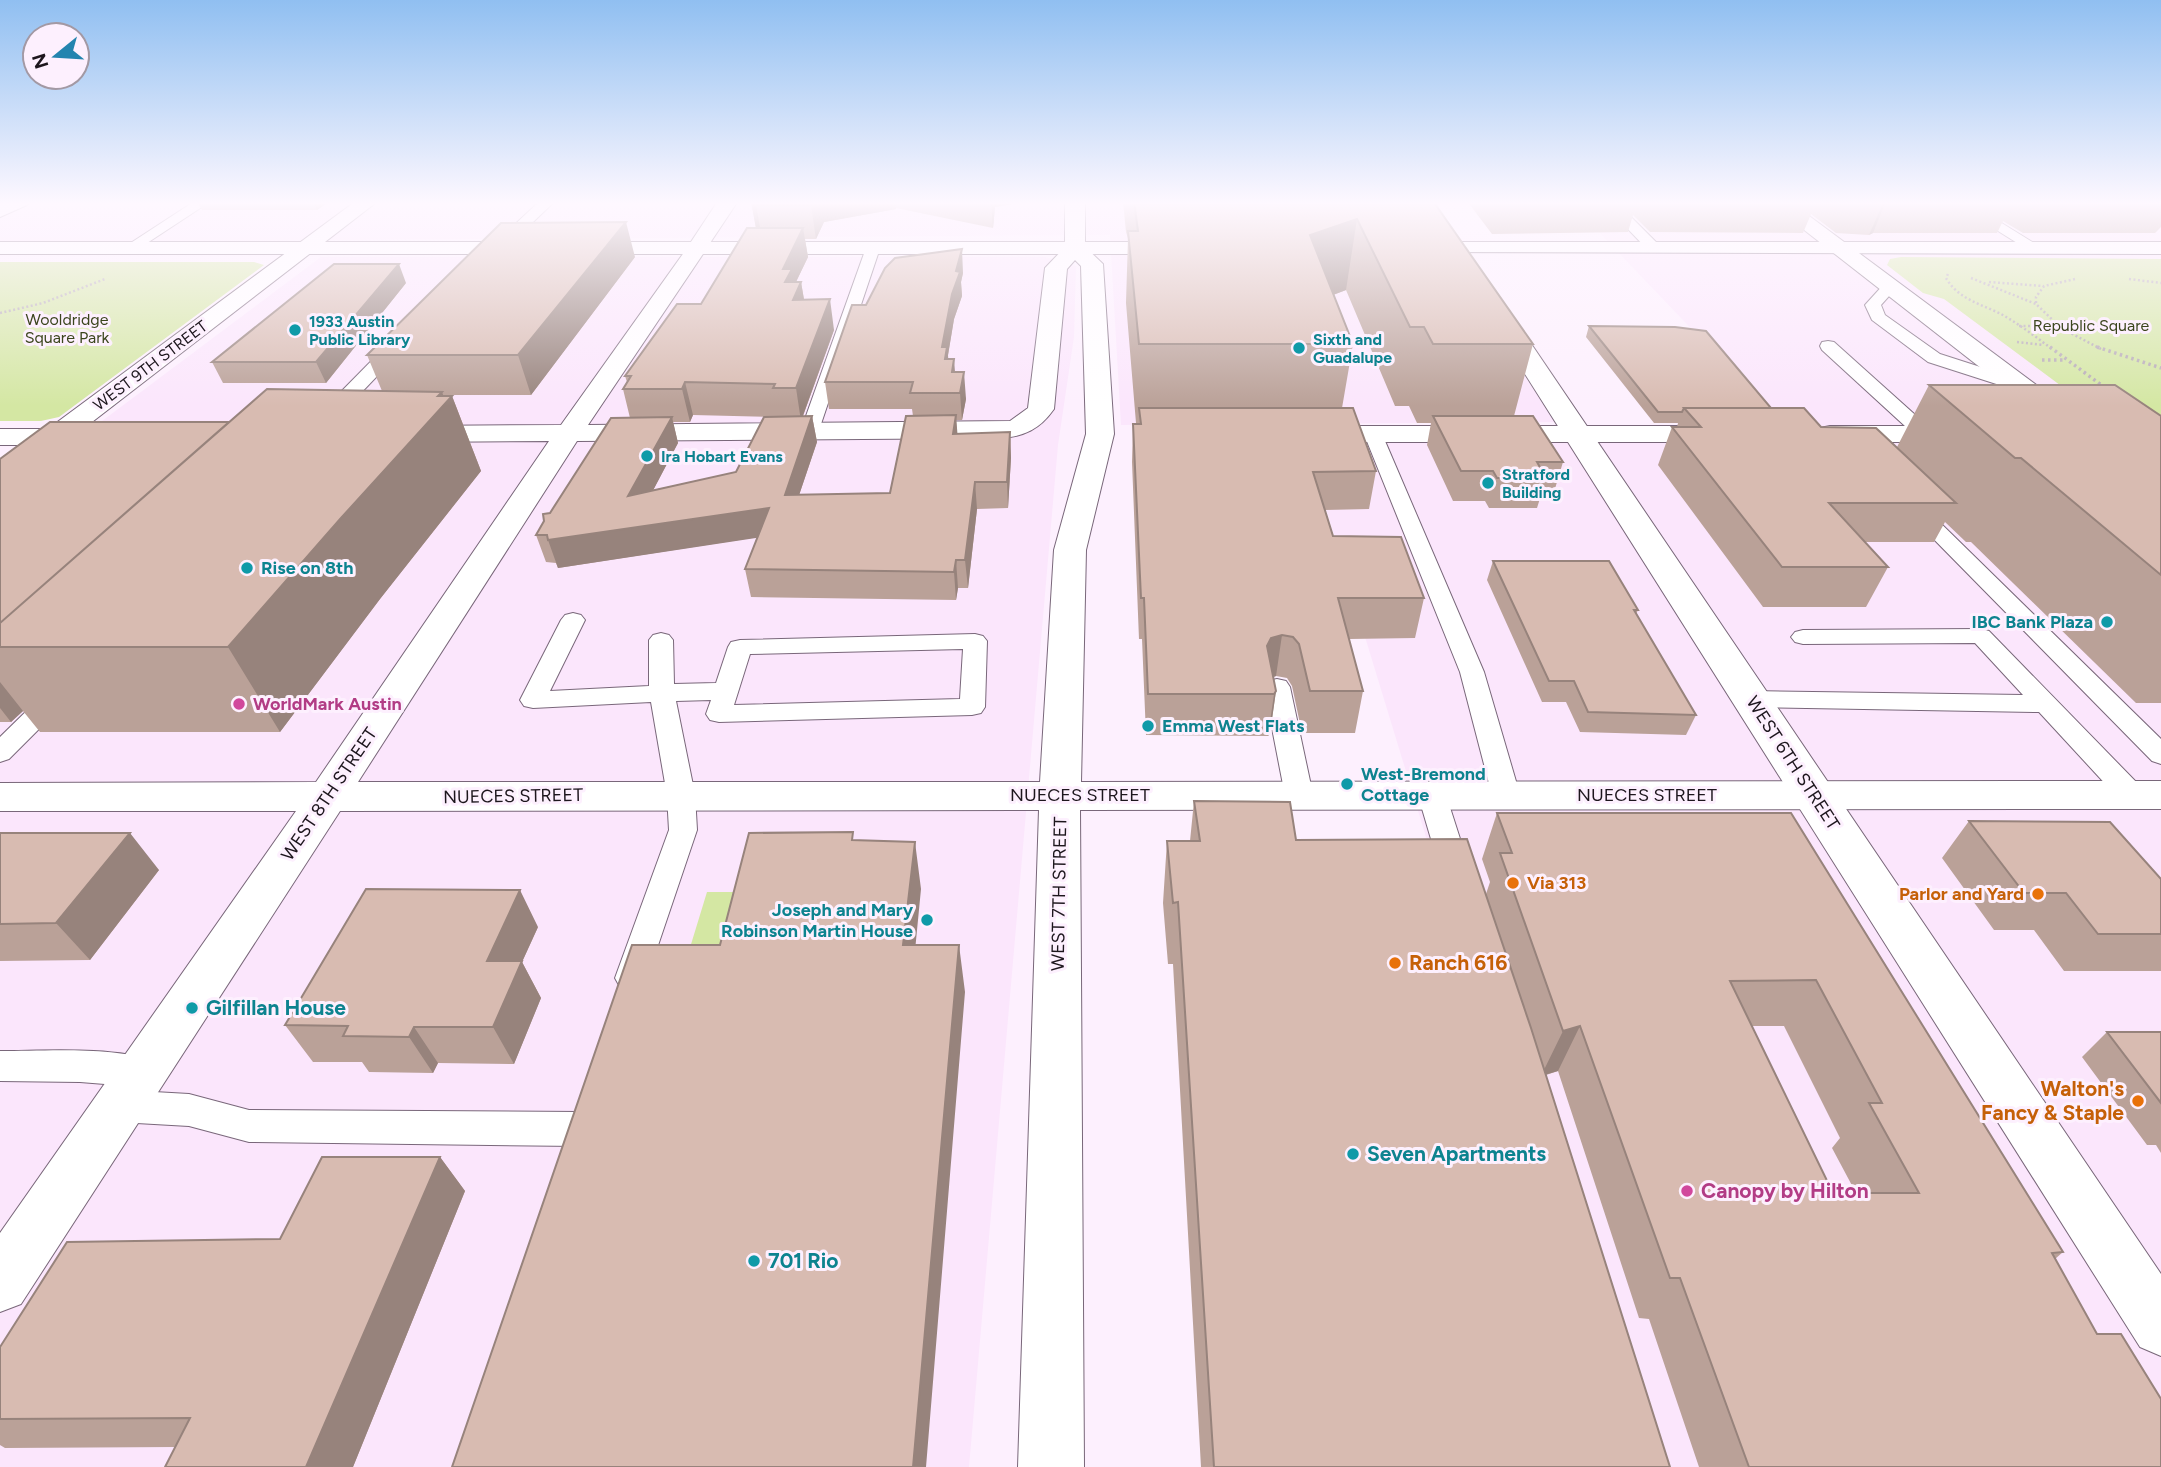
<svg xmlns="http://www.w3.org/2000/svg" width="2161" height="1467" font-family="Figtree,sans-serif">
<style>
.built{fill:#fbe6fc}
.green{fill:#d4e7a3}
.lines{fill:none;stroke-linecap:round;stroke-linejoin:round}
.lane-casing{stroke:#79677a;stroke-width:2}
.street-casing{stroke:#79677a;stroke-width:2}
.secondary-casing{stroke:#79677a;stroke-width:2}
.primary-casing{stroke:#79677a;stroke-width:2}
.path-far1{stroke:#b6abb6;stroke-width:2.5;stroke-dasharray:2 2.5;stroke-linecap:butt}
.path{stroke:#b6abb6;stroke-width:3.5;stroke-dasharray:2.5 3.5;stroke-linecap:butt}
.lane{fill:#fff;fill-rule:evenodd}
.street{fill:#fff;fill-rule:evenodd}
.secondary{fill:#fff;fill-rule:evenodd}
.primary{fill:#fff;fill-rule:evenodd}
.wall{fill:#baa198;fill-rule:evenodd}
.shaded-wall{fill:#97837c}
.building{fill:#d8bbb1;stroke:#97837c;stroke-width:2;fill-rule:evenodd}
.culture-dot{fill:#0f9aa8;stroke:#fdf0fe;stroke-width:2.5}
.hotel-dot{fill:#d1479c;stroke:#fdf0fe;stroke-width:2.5}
.food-dot{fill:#e8710a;stroke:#fdf0fe;stroke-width:2.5}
.labels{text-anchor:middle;stroke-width:6;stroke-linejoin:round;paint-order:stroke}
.far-park-label{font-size:16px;fill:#3b451d;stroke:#fdf0fe}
.far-culture-label{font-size:16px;font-weight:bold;fill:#0d838f;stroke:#fdf0fe;text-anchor:start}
.far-street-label{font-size:16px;fill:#1d161d;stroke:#fdf0fe}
.culture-label{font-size:18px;font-weight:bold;fill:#0d838f;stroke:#fdf0fe;text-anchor:start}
.hotel-label{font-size:18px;font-weight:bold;fill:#b23c85;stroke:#fdf0fe;text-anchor:start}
.street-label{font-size:18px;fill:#1d161d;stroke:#fdf0fe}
.food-label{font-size:18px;font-weight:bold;fill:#c56008;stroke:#fdf0fe;text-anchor:start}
.near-food-label{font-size:21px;font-weight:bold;fill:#c56008;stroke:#fdf0fe;text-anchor:start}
.near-culture-label{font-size:21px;font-weight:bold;fill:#0d838f;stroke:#fdf0fe;text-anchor:start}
.near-hotel-label{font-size:21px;font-weight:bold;fill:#b23c85;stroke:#fdf0fe;text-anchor:start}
</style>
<rect width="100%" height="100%" fill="#fdf0fe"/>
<!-- built -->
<path class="built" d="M0,201H1413L1554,422L1121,425L1110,235L0,242Z
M1569,201H2161V1467H1618L1305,440L1794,436Z
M321,257H1045L1076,266L1074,337L1058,445L969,1467H0V458L54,457Z"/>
<!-- green -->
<path class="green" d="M1901,257L2161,259V424L2076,397L1944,299L1923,293L1887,265L1890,259Z
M0,262H254L264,265L59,417L41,421H0Z
M707,892H752L730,977H681Z"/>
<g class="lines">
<!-- lane casing -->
<g class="lane-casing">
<path id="lane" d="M195,201H211L135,251L130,252L123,248Z
M540,201H555L506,248H496V242Z
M1601,201H1615L1659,245V251H1649Z
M1950,201H1966L2042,248L2035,252L2030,251Z
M873,244L880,248L819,430L817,434H803L801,430L866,248Z
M1890,281L1898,286L1881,305L1885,315L1940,354L2027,382L2030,386L2027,390H2015L1928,362L1872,320L1865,305L1885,283Z
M397,340L405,345L403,349L336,419H322L320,415L322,411L391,341Z
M1828,341L1834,342L1932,430L1934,434L1932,438H1918L1822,350L1820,346L1822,342Z
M1373,428L1382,434L1484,672L1520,795L1516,802L1506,805L1496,802L1492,795L1460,672L1364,434Z
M1914,502L1921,504L2161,739V764L2152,761L1907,512L1904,508L1907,504Z
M573,613L581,615L585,620L550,691L649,686V640L653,635L661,633L669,635L673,640L674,684L716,683L728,647L731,642L740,640L975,634L983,636L987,641L985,707L981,713L972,715L719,722L710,720L706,714L711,700L676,701L695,795L697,830L647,978L642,987L631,991L620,987L615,978L669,830L667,795L651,702L533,708L524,706L520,700L561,620L565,615ZM963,649L960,699L734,705L750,654Z
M1981,629L1989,631L2142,788L2146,795L2142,802L2132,805L2122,802L2039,712L1750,707L1741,705L1737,699L1741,693L1750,691L2023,695L1975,643L1803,644L1795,642L1791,637L1795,632L1803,630Z
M1277,679L1286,681L1290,687L1313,795L1309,802L1299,805L1289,802L1285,795L1264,687L1268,681Z
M57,688L66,690L70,696L66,702L9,759L0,762V737L48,690Z
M1432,785L1442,788L1446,795L1471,873L1466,881L1456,884L1446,881L1441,873L1418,795L1422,788Z
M0,1051C44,1051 113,1046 154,1061L159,1072L154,1083L142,1087L80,1082L0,1081Z
M119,1090L189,1094L249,1110L579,1112L592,1117L597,1129L592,1141L579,1146L249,1142L189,1126L119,1122L106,1117L101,1106L106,1095Z"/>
</g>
<!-- street casing -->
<g class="street-casing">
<path id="street" d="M5,201H30L27,205L0,217V203Z
M356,201H378L83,429L92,431L96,437L92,443L61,445L10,484L0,487V464L25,445H0V429H48Z
M697,242L704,244L707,248L588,425L1010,421L1028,408L1045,268L1068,244L1075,242L1082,244L1103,264L1114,434L1086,550L1081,782L2161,781V809L1080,810L1084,1467H1018L1039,810L340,811L21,1304L0,1312V1233L296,811H0V783L316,782L549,441L415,442L405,440L401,434L405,428L415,426L561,425L690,244ZM1075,260L1081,266L1086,434L1054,550L1040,782H358L577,441L999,438C1024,437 1040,429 1054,409L1067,269Z
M1312,426H1721L1731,428L1735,434L1731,440L1721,442H1312L1302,440L1298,434L1302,428Z
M1830,426H1955L1965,428L1969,434L1965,440L1955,442H1830L1820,440L1816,434L1820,428Z"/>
</g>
<!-- secondary casing -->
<g class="secondary-casing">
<path id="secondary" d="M718,201H738L704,252H690L687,248Z
M1065,201H1085V248L1082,252H1068L1065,248Z
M1767,201H1789L2070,410L2074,416L2070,422L2060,424L2050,422Z
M1501,310L1509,312L1513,317L2161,1274V1356L2140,1347L1489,317L1493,312Z"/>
</g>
<!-- primary casing -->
<g class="primary-casing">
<path id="primary" d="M0,242H1181L1188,244L1191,248L1188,252L1181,254H0Z
M1413,242H2161V254L1406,252L1403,248L1406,244Z"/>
</g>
<!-- path-far1 -->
<path class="path-far1" d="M1948,274L1946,278C1958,299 1981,304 2001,314C2019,324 2036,337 2052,349
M1971,278L2036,304
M2075,279L2044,286L2036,297V304L2061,328L2101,349
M2129,279L2161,283
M1989,282L2043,286
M0,313L43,303L105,279
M2019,326H2059
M2017,342L2043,345"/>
<!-- path -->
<path class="path" d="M2050,347L2104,387
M2097,347L2161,368
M2042,360H2065"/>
<!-- lane -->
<use href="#lane" class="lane"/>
<!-- street -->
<use href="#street" class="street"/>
<!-- secondary -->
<use href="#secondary" class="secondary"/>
<!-- primary -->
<use href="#primary" class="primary"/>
</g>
<!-- wall -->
<path class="wall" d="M197,201H330L317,210H202Z
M751,201H1029L995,207L993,228L896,208V209L824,222L816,239H805L808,257L796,282H801L804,299L834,330L803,416H812L817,442L799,495L890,493L913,416L912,409H829L825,382L866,305L963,273L961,282L962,296L954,319L948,355V359L955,372L966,399L962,420H956L957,434L1010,432L1011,458L1008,508L977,509L968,588H958L956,600L751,597L745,569L758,537L558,568L556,563L546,562L536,535L550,513L630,418L623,389L627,382L625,376L701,304L756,228ZM693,415L778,417L736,472L653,490L678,443L673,422H690Z
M1123,201H1433L1533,344L1514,416L1563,462L1554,492H1542L1537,508H1489L1485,501H1453L1427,445L1431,423H1417L1409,406H1395L1346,290L1333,295L1353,344L1342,408L1376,471L1369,509L1325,510L1333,536L1424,598L1415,638L1349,639L1363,691L1355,733H1302L1292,686L1287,678L1276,676L1273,677L1276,691L1270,733L1268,736L1146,735L1142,639H1139L1132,462L1133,424H1139V423H1136L1126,303L1128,238L1126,232Z
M1467,201H2161V227L2155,233H2023L2003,221L1997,233H1873L1869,235L1836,233L1811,214L1803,233L1650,232L1633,215L1628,232L1492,234Z
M635,257L531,395H443L452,396L481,471L380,599L280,732H40L23,711L11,722H0V459L229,422L382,391L367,355Z
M406,283L326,383H223L212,362Z
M1589,326L1771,408L1821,427L1897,447L1929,385L2161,416V703H2136L1971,542H1966L1945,522L1934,542H1865L1888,567L1866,607H1763L1658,465L1672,427H1677L1678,423H1654L1586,337Z
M1493,561L1638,610L1636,614L1696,715L1686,735L1580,732L1566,702H1542L1487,580Z
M1194,801L1296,840L1486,894L1490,882L1482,859L1497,813H1791L2063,1252L2055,1259L2161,1467H1699L1649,1319L1639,1318L1558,1071L1546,1075L1670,1467H1201L1173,964H1168L1163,903L1167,841H1190ZM1752,1026H1784L1840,1138L1832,1148L1856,1193H1833Z
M1969,821L2161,879V971H2064L2034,930H1994L1942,858Z
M0,833L159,870L90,960L0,961Z
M538,927L522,962L541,998L514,1064L438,1063L433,1073L369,1072L362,1062H313L285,1025Z
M2107,1032H2161V1153L2156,1145H2147L2082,1057Z
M440,1157L465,1191L353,1467H165L175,1447L5,1448L0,1445V1419L280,1239Z"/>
<!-- shaded-wall -->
<path class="shaded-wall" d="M313,201H330L317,210Z
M751,201H761L756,205L761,233L757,234Z
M813,201H895L896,209L824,222L816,239L811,205Z
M991,201H1029L995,207L993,228Z
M1884,201H1886L1873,233L1869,235Z
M1357,219L1346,290L1301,307L1310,235Z
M626,222L635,257L531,395L518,355Z
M803,228L808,257L794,286L801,282L806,312H790L783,269Z
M962,249L963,273L961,282L962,296L954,319L948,355L949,373L947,385L942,347L956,271Z
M399,264L406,283L326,383L316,362Z
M830,299L834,330L801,421L796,388Z
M954,359L956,385L952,372Z
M964,372L966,399L962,420L960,393Z
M685,382L693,415L690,422L682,389Z
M442,392L446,402L452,396L481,471L380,599L280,732L228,647L341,518Z
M956,415L958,441L953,434Z
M812,416L817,442L790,522L785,495Z
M672,417L678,443L636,523L628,496Z
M1010,432L1011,458L1008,508L1007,482Z
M975,482L977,509L968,588L965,560Z
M769,508L775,535L558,568L548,540Z
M956,560L958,588L956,600L954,572Z
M1282,635L1276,676L1266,680L1267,646L1271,638Z
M0,682L23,711L11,722L0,708Z
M1276,691L1270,733L1268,736L1274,694Z
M130,833L159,870L90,960L56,923Z
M915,842L921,889L911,992L903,945Z
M520,890L538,927L522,962L541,998L514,1064L493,1027L487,961Z
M959,945L965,992L926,1467H913Z
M1580,1026L1558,1071L1541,1076L1563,1031Z
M414,1027L438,1063L433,1073L409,1037Z
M440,1157L465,1191L353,1467H306Z"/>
<!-- building -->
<path class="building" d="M759,201H813L811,205H756Z
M1134,201H1433L1533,344H1433L1424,327H1410L1357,219L1310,235L1353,344H1139L1128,231H1138Z
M626,222L518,355H367L501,223Z
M747,228H803L783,269H792L785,282H801L793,300L830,299L796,388H773L775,384L685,382L682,389H623L631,376H625L677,304H701Z
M962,249L956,271L960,272L952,294L942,347H947L945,359H954L952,372H964L960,393H910L913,382H825L852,305H866L885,268L895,258Z
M334,264H399L316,362H212Z
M1589,326L1675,327L1706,331L1771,408H1684L1682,412H1658Z
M1929,385H2115L2161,416V575L2021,458H2015Z
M267,389L442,392L438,396H452L341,518L228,647H0V623Z
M1139,408H1353L1376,471L1313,472L1333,536L1401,537L1424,598H1338L1363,691H1310L1299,644L1293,637L1282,635L1271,638L1267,646L1276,691L1274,694H1148L1144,598H1141L1133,424H1141Z
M1684,408H1804L1821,427L1876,428L1956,503H1829L1888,567H1782L1672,427H1701Z
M956,415L953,434L1010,432L1007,482H975L965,560H956L954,572L745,569L769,508L548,540L547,535H536L544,521L543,514L550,513L611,418L672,417L628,496L736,472L764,417L812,416L785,495L890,493L906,416Z
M1433,416H1533L1563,462H1537L1546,478H1497L1493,471H1461Z
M50,422H229L0,623V459Z
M1493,561H1609L1638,610H1634L1696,715L1588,712L1574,681H1549Z
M1194,801L1290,802L1296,840L1467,839L1531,1028L1670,1467H1214L1178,902L1173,903L1167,841H1200Z
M1497,813H1791L2063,1252L2052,1253L2097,1334H2121L2161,1399V1467H1749L1680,1278H1670L1580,1026L1563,1031L1500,853H1512ZM1816,980L1882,1103H1869L1919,1193H1833L1730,981Z
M1969,821L2110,822L2161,879V934H2098L2066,893H2024Z
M853,832L852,840L915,842L903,945H959L913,1467H452L632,945H720L749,833Z
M0,833H130L56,923L0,924Z
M366,889L520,890L487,961H522L493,1027H414L409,1037L343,1036L348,1026L285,1025Z
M2107,1032H2161V1103Z
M322,1157H440L306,1467H165L190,1418L0,1419V1347L67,1242L280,1239Z"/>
<!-- sky -->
<linearGradient id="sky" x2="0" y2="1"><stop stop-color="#90bff1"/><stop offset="0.5" stop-color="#fef8ff"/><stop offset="1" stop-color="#fef8ff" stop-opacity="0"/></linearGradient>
<rect width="2161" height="406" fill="url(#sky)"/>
<!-- markers -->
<g class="culture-dot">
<circle cx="295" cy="330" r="7"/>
<circle cx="1299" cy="348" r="7"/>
<circle cx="647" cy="456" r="7"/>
<circle cx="1488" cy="483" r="7"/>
<circle cx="247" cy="568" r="7"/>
<circle cx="2107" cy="622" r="7"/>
<circle cx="1148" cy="726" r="7"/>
<circle cx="1347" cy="784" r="7"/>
<circle cx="927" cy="920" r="7"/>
<circle cx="192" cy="1008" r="7"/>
<circle cx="1353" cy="1154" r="7"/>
<circle cx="754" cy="1261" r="7"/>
</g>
<g class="hotel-dot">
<circle cx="239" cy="704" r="7"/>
<circle cx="1687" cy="1191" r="7"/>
</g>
<g class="food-dot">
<circle cx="1513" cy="883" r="7"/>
<circle cx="2038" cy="894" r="7"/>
<circle cx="1395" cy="963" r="7"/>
<circle cx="2138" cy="1101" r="7"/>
</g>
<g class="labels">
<!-- far-park labels -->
<g class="far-park-label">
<text x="67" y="325">Wooldridge<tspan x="67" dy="18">Square Park</tspan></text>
<text x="2091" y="331">Republic Square</text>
</g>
<!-- far-culture labels -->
<g class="far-culture-label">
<text x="309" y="327">1933 Austin<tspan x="309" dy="18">Public Library</tspan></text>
<text x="1313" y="345">Sixth and<tspan x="1313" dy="18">Guadalupe</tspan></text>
<text x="661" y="462">Ira Hobart Evans</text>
<text x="1502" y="480">Stratford<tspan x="1502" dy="18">Building</tspan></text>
</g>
<!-- far-street labels -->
<g class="far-street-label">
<text transform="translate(150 365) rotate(-37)" y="6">WEST 9TH STREET</text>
</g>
<!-- culture labels -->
<g class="culture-label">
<text x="261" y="574">Rise on 8th</text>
<text x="2093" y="628" text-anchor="end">IBC Bank Plaza</text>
<text x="1162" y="732">Emma West Flats</text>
<text x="1361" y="780">West-Bremond<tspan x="1361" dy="21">Cottage</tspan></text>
<text x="913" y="916" text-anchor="end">Joseph and Mary<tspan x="913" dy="21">Robinson Martin House</tspan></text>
</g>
<!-- hotel labels -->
<g class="hotel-label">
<text x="253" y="710">WorldMark Austin</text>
</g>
<!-- street labels -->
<g class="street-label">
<text transform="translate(1793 763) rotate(57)" y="6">WEST 6TH STREET</text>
<text transform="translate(329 794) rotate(-56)" y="6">WEST 8TH STREET</text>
<text x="1080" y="801">NUECES STREET</text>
<text x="1647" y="801">NUECES STREET</text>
<text transform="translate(513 796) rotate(-1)" y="6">NUECES STREET</text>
<text transform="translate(1059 894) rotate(-89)" y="6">WEST 7TH STREET</text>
</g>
<!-- food labels -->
<g class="food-label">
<text x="1527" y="889">Via 313</text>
<text x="2024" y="900" text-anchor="end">Parlor and Yard</text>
</g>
<!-- near-food labels -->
<g class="near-food-label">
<text x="1409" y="970">Ranch 616</text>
<text x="2124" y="1096" text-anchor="end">Walton's<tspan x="2124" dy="24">Fancy &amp; Staple</tspan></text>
</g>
<!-- near-culture labels -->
<g class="near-culture-label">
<text x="206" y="1015">Gilfillan House</text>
<text x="1367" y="1161">Seven Apartments</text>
<text x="768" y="1268">701 Rio</text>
</g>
<!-- near-hotel labels -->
<g class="near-hotel-label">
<text x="1701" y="1198">Canopy by Hilton</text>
</g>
</g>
<!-- north arrow -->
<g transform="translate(56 56) rotate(252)"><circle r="33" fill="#fdf0fe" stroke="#a399a4" stroke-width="2"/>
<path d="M0-5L12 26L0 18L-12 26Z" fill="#2384af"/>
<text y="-10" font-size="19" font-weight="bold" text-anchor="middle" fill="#1d161d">N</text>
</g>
</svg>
